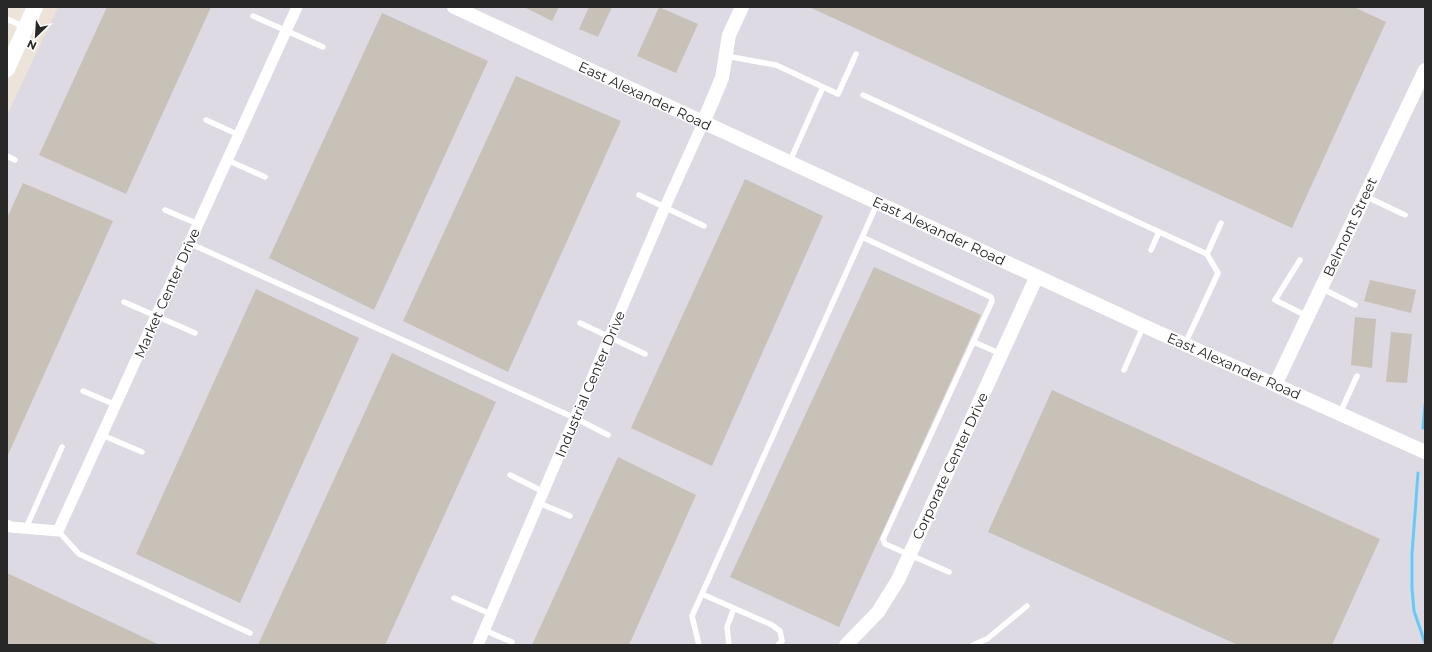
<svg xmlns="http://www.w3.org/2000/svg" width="1432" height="652" font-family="Montserrat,sans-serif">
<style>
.industrial{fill:#dddae3}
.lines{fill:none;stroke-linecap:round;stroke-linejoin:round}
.stream{stroke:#63cbf6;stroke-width:3}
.building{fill:#c7c1b8}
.service{stroke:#fff;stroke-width:5.5}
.minor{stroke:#fff;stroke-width:11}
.tertiary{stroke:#fff;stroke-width:14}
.secondary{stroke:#fff;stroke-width:16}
.labels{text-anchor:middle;stroke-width:3;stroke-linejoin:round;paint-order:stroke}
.street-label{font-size:14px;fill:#282828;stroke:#fff}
</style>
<rect width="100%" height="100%" fill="#ece4d8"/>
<!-- industrial -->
<path class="industrial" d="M58,7H1425V645H7V115Z"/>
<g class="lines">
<!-- stream -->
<path class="stream" d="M1423,428L1425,405
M1418,473L1412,554V588L1414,611L1425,643"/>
</g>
<!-- building -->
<path class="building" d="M107,7H211L126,194L39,155Z
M524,7H559L552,21Z
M589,7H612L598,37L579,29Z
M659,7L698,24L676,73L637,56Z
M809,7H1354L1386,22L1292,228Z
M382,13L488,61L374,310L269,258Z
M516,76L621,121L508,372L403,321Z
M745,179L823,216L712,466L631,428Z
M23,183L113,221L7,457V218Z
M874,267L981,315L839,627L730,577Z
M1370,280L1416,290L1411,313L1364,301Z
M256,289L359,338L240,603L136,554Z
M1355,317L1376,319L1372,368L1351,365Z
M1391,332L1412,334L1407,383L1386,382Z
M392,353L496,402L385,645H258Z
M1052,390L1380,539L1332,645H1238L988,532Z
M618,457L696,495L629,645H532Z
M7,573L160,645H7Z"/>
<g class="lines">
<!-- service -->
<path class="service" d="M253,16L323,47
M7,19L24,27
M726,56L776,65L838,94L856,54
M863,95L1207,254L1218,273L1185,344
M206,120L239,135
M7,156L15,160
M227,160L265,177
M790,161L823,87
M639,195L704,226
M1365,196L1405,215
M165,210L198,224
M862,237L991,297L992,301L883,539L885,544L949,572
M189,243L575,418L608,435
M1151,250L1159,232
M1207,254L1221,223
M1300,260L1275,300L1307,316
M1321,288L1355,305
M124,302L195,333
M580,323L645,354
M974,342L1001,354
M1124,370L1143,327
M83,391L116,405
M1340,413L1357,376
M102,435L142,452
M510,475L544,492
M539,503L570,516
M26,528L62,447
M58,531L79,554L250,633
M702,594L772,625L780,631L782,641L778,645
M454,598L491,614
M484,630L512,642
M699,645L692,616L877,204
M729,645L727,627L734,608
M973,645L987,639L1027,606"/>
<!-- minor -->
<path class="minor" d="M7,525L11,527L58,531L297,7
M478,645L665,207L703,123"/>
<!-- tertiary -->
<path class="tertiary" d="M454,7L1144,326L1425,452
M703,123L722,78L729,35L742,7
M1275,385L1425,70
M846,645L878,612L898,580L1037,276"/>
<!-- secondary -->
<path class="secondary" d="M7,69L35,7"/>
</g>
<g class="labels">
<!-- street labels -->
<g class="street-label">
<text transform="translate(645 96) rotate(25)" y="5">East Alexander Road</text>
<text transform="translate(1350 227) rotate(-65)" y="5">Belmont Street</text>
<text transform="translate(939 231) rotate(25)" y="5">East Alexander Road</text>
<text transform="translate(167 293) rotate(-66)" y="5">Market Center Drive</text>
<text transform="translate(1234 366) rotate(24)" y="5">East Alexander Road</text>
<text transform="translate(590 384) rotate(-67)" y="5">Industrial Center Drive</text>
<text transform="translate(950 466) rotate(-65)" y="5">Corporate Center Drive</text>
</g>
</g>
<!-- border -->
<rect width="1432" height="652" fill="none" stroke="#282828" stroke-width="16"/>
<!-- north arrow -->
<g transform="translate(36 36) rotate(205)" stroke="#ffffff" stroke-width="3" paint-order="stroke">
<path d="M0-3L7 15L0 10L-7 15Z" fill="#282828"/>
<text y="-6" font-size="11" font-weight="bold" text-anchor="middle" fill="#282828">N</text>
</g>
</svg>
